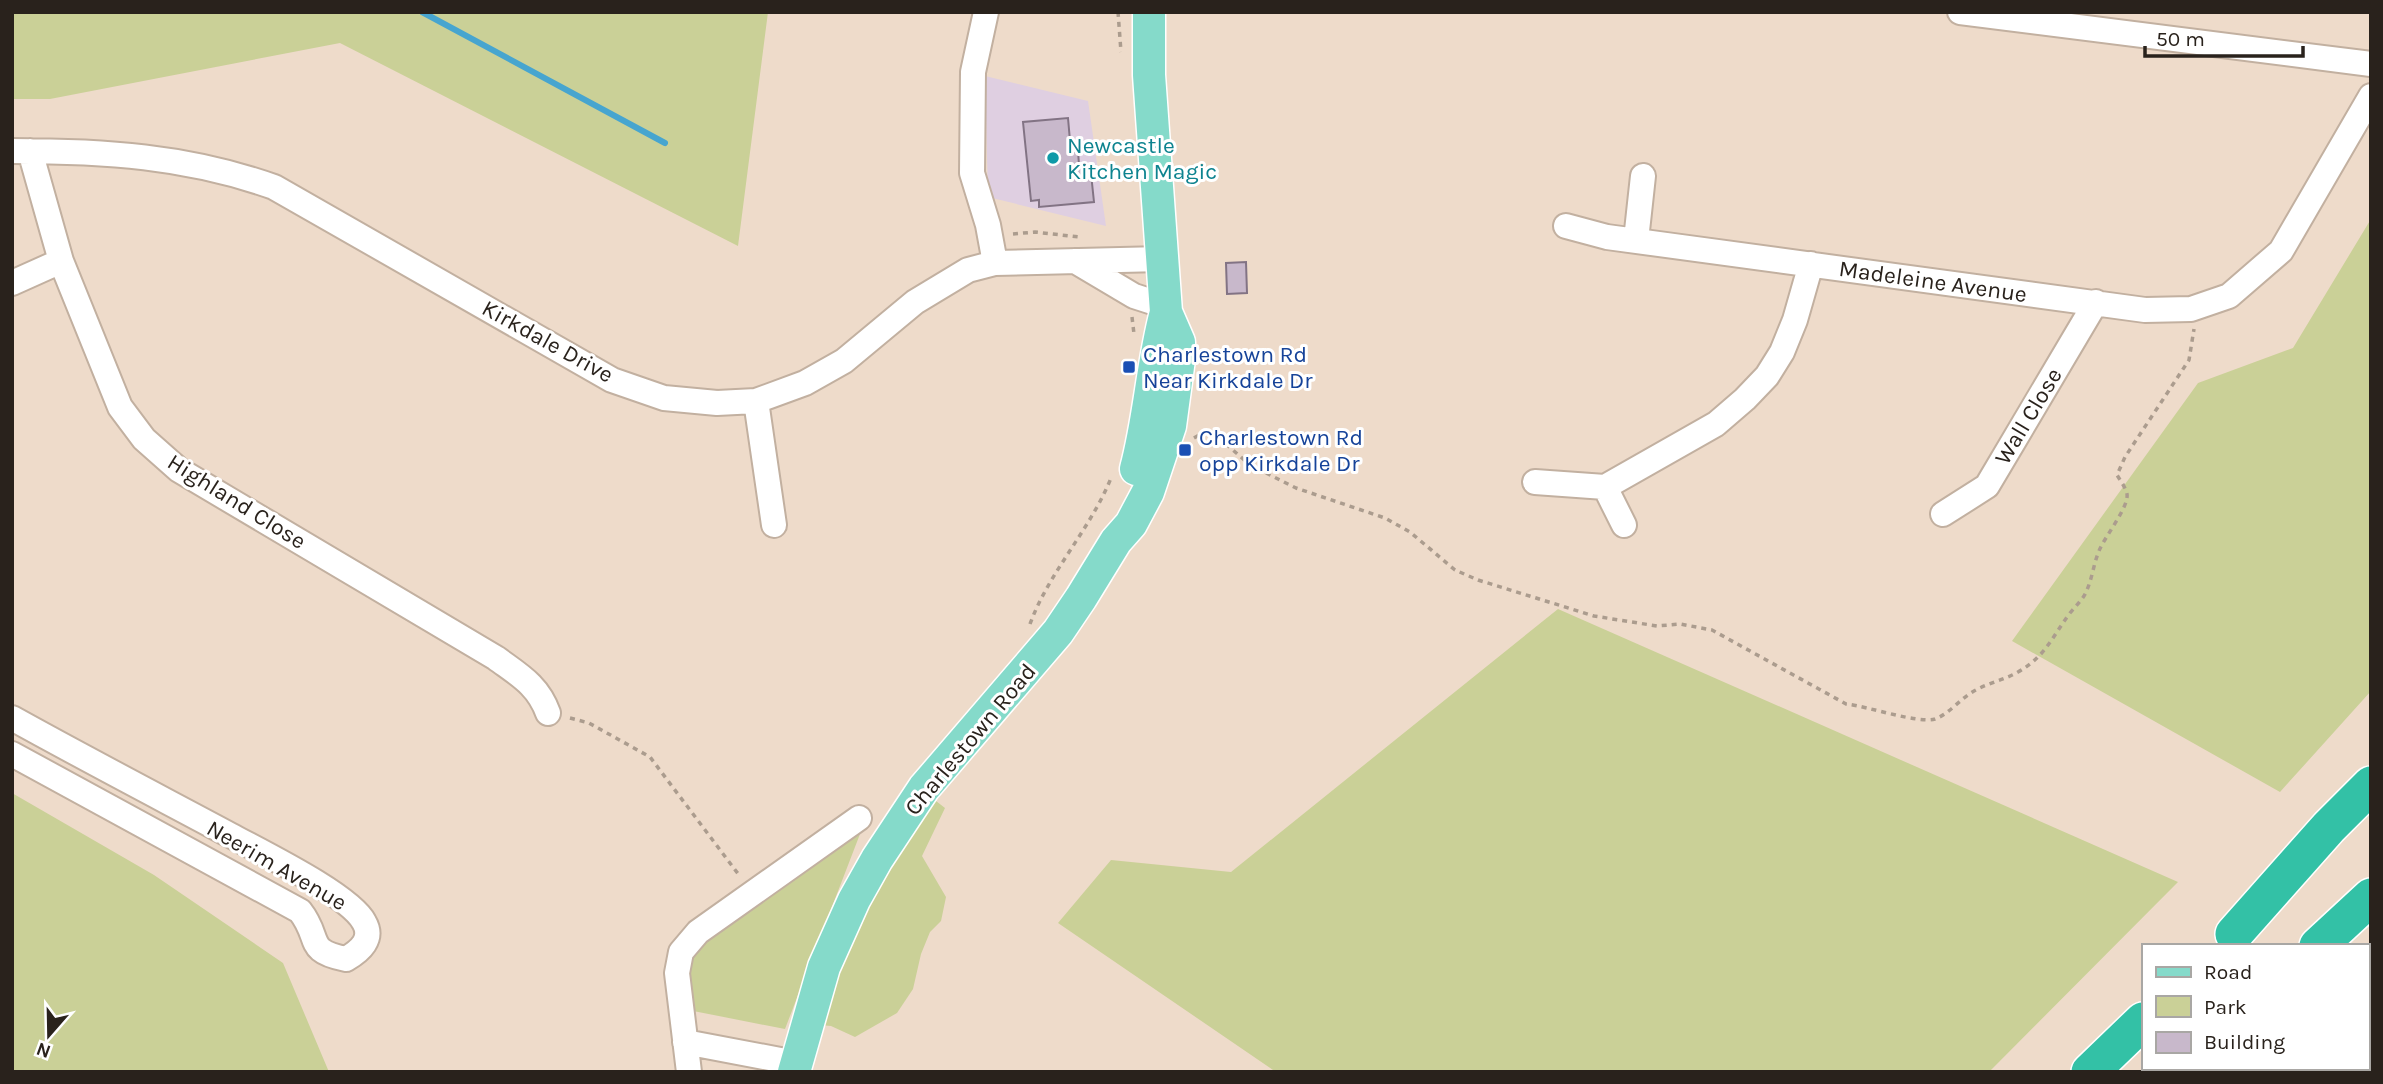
<svg xmlns="http://www.w3.org/2000/svg" width="2383" height="1084" font-family="Karla,sans-serif">
<style>
.commercial{fill:#dfcfe1}
.green{fill:#cad097}
.lines{fill:none;stroke-linecap:round;stroke-linejoin:round}
.stream{stroke:#47a5cf;stroke-width:6}
.building{fill:#c8b8cb;stroke:#827384;stroke-width:2}
.minor-casing{stroke:#c2b0a0;stroke-width:28}
.major-casing{stroke:#fff;stroke-width:35}
.highway-casing{stroke:#fff;stroke-width:40}
.path{stroke:#ab9c8e;stroke-width:3.5;stroke-dasharray:5 5;stroke-linecap:butt}
.minor{stroke:#fff;stroke-width:24}
.major{stroke:#85daca;stroke-width:32}
.highway{stroke:#33c1a6;stroke-width:37}
.culture-dot{fill:#0f9aa8;stroke:#fff;stroke-width:2.5}
.transit-dot{fill:#1a4fb4;stroke:#fff;stroke-width:2.5}
.labels{text-anchor:middle;stroke-width:6;stroke-linejoin:round;paint-order:stroke}
.culture-label{font-size:23px;fill:#0d838f;stroke:#fff;text-anchor:start}
.street-label{font-size:23px;fill:#29221c;stroke:#fff}
.transit-label{font-size:23px;fill:#164399;stroke:#fff;text-anchor:start}
</style>
<rect width="100%" height="100%" fill="#eedbca"/>
<!-- commercial -->
<path class="commercial" d="M985,76L1088,101L1106,226L988,197Z"/>
<!-- green -->
<path class="green" d="M12,12H768L738,246L340,43L50,99H12Z
M2371,219V691L2280,792L2012,641L2198,383L2293,348Z
M1558,609L2178,882L1989,1072H1276L1058,923L1111,860L1231,872Z
M12,793L154,875L283,963L329,1072H12Z
M936,801L945,808L922,856L946,897L941,921L930,932L921,954L913,989L897,1013L855,1037L831,1026L820,1025L856,912L929,802Z
M860,834L785,1029L683,1009L688,944Z
M2371,1004V1072H2298L2302,1068H2367V1007Z"/>
<g class="lines">
<!-- stream -->
<path class="stream" d="M422,12L665,143"/>
</g>
<!-- building -->
<path class="building" d="M1068,118L1071,152L1078,151L1079,165L1090,164L1094,202L1039,207V200L1031,201L1023,122Z
M1246,262L1247,293L1227,294L1226,263Z"/>
<g class="lines">
<!-- minor casing -->
<g class="minor-casing">
<path id="minor" d="M986,12L973,72L972,173L988,225L995,263
M1960,12L2371,64
M12,151C103,151 187,156 274,187L612,380L664,398L717,403L756,401L805,383L844,361L915,302L968,270L995,263L1162,259
M30,151L61,261L120,407L144,439L179,470L496,658C519,675 538,685 548,713
M1566,226L1607,237L2145,310L2191,309L2229,296L2281,251L2371,96
M1636,240L1643,176
M1075,261L1134,296L1165,306
M12,283L61,261
M756,401L774,525
M1535,482L1605,487L1716,424L1745,399L1767,376L1782,352L1795,320L1811,264
M1605,487L1624,525
M1943,514L1987,486L2096,302
M12,718C84,758 157,796 230,835C259,851 350,895 364,922C374,939 360,951 346,959C304,951 322,939 300,911L12,754
M685,1042L796,1063
M689,1072L677,973L681,952L698,932L859,818"/>
</g>
<!-- major casing -->
<g class="major-casing">
<path id="major" d="M1136,469C1150,417 1152,364 1166,312L1149,75V12
M794,1072L824,967L854,900L877,859L924,788L1058,632L1081,598L1116,541L1131,524L1148,492L1170,426L1179,359V342L1166,312"/>
</g>
<!-- highway casing -->
<g class="highway-casing">
<path id="highway" d="M2234,934L2329,827L2371,785
M2318,946L2371,897
M2090,1072L2143,1021
M2180,1072L2184,1068"/>
</g>
<!-- path -->
<path class="path" d="M1118,12L1121,52
M1013,234L1035,232L1079,237
M1132,317L1134,334
M1194,438L1209,429L1250,465L1296,488L1385,518L1410,532L1455,570L1478,580L1594,616L1657,626L1680,624L1712,630L1846,704C1867,706 1918,724 1935,719C1949,714 1960,699 1974,691C1988,683 2004,680 2018,672C2046,656 2052,637 2070,613C2075,607 2080,602 2084,596C2092,582 2093,565 2099,551C2105,536 2129,507 2127,494C2126,488 2120,480 2117,475L2125,457L2189,360L2194,329
M1030,624C1049,572 1090,530 1111,478
M570,718L589,723L650,757L739,875
M2367,1057L2371,1053
M2355,1072L2358,1068"/>
<!-- minor -->
<use href="#minor" class="minor"/>
<!-- major -->
<use href="#major" class="major"/>
<!-- highway -->
<use href="#highway" class="highway"/>
</g>
<!-- markers -->
<circle class="culture-dot" cx="1053" cy="158" r="7"/>
<g class="transit-dot">
<rect x="1122" y="360" width="14" height="14" rx="3.5"/>
<rect x="1178" y="443" width="14" height="14" rx="3.5"/>
</g>
<g class="labels">
<!-- culture labels -->
<g class="culture-label">
<text x="1067" y="153">Newcastle<tspan x="1067" dy="26">Kitchen Magic</tspan></text>
</g>
<!-- street labels -->
<g class="street-label">
<text transform="translate(1933 281) rotate(8)" y="8">Madeleine Avenue</text>
<text transform="translate(548 341) rotate(29)" y="8">Kirkdale Drive</text>
<text transform="translate(2028 416) rotate(-59)" y="8">Wall Close</text>
<text transform="translate(237 501) rotate(32)" y="8">Highland Close</text>
<text transform="translate(970 739) rotate(-50)" y="8">Charlestown Road</text>
<text transform="translate(277 865) rotate(30)" y="8">Neerim Avenue</text>
</g>
<!-- transit labels -->
<g class="transit-label">
<text x="1143" y="362">Charlestown Rd<tspan x="1143" dy="26">Near Kirkdale Dr</tspan></text>
<text x="1199" y="445">Charlestown Rd<tspan x="1199" dy="26">opp Kirkdale Dr</tspan></text>
</g>
</g>
<!-- border -->
<rect width="2383" height="1084" fill="none" stroke="#29221c" stroke-width="28"/>
<!-- legend -->
<rect x="2142" y="944" width="228" height="126" fill="#ffffff" stroke="#a9a7a4" stroke-width="2"/>
<rect x="2156" y="967" width="35" height="10" fill="#85daca" stroke="#a9a7a4" stroke-width="2"/>
<text x="2204" y="979" font-size="21" fill="#29221c">Road</text>
<rect x="2156" y="996" width="35" height="21" fill="#cad097" stroke="#a9a7a4" stroke-width="2"/>
<text x="2204" y="1014" font-size="21" fill="#29221c">Park</text>
<rect x="2156" y="1032" width="35" height="21" fill="#c8b8cb" stroke="#a9a7a4" stroke-width="2"/>
<text x="2204" y="1049" font-size="21" fill="#29221c">Building</text>
<!-- north arrow -->
<g transform="translate(49 1035) rotate(200)" stroke="#ffffff" stroke-width="5" paint-order="stroke">
<path d="M0-5L12 26L0 18L-12 26Z" fill="#29221c"/>
<text y="-10" font-size="19" font-weight="bold" text-anchor="middle" fill="#29221c">N</text>
</g>
<!-- scale -->
<path d="M2145 46v10h158v-10" fill="none" stroke="#29221c" stroke-width="3.5"/>
<text x="2156" y="46" font-size="21" fill="#29221c" stroke="#ffffff" stroke-width="5" paint-order="stroke">50 m</text>
</svg>
